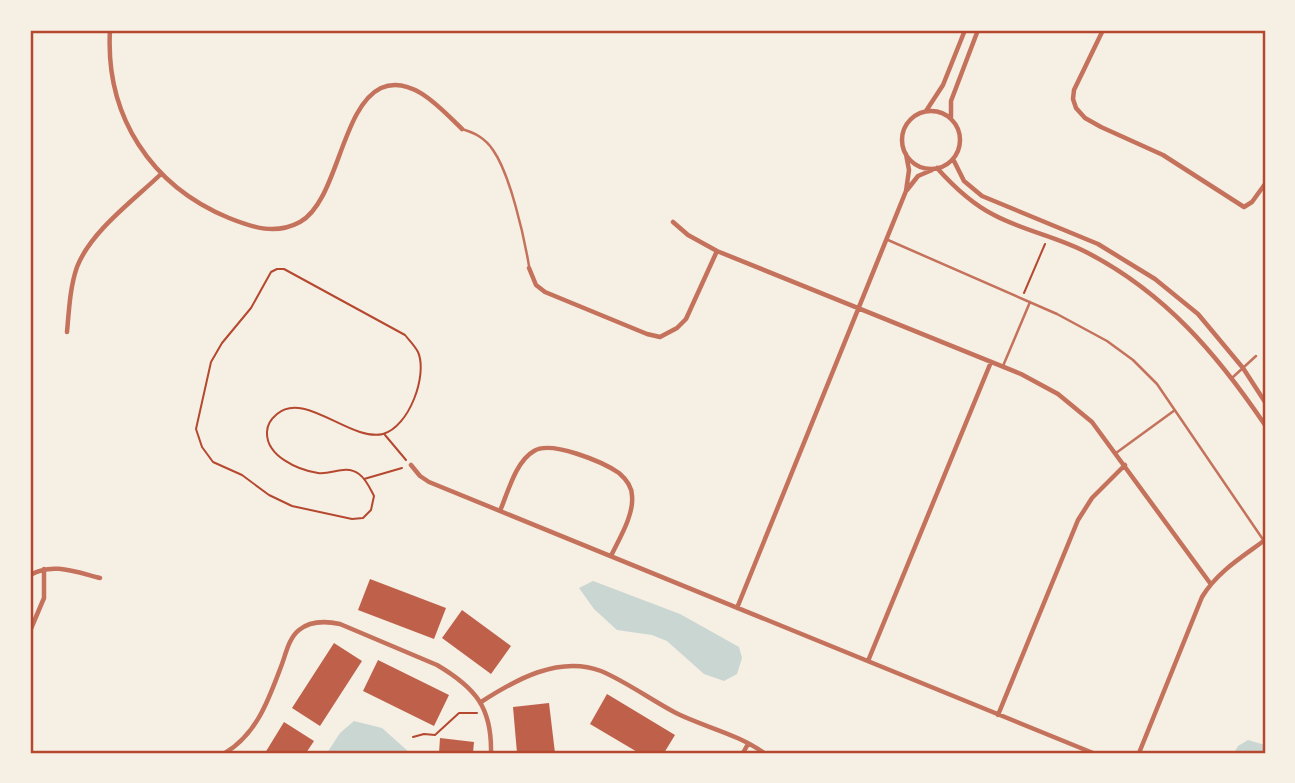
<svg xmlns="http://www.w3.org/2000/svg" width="1295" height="783" font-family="Barlow,sans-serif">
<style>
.water{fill:#c9d6d2}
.building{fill:#bf614a}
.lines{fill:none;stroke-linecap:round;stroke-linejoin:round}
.path{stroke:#b5482f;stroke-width:2}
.service{stroke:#c5725c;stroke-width:2.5}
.minor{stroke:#c5725c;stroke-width:4.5}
.neatline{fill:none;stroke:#b5482f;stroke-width:2.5}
</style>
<rect width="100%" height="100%" fill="#f6efe4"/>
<!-- water -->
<path class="water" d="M593,581L680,614L739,647L742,658L737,674L724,681L704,674L667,641L652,635L617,630L594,609L579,588Z
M354,721L382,728L410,753H327L340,733Z
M1248,740L1265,745V753H1234L1238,746Z"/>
<!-- building -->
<path class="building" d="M370,579L446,608L434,639L358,610Z
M462,610L511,646L491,674L442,638Z
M334,643L362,661L320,726L292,708Z
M378,660L449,695L434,726L363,691Z
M607,694L675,735L664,753H639L590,724Z
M549,703L555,753H517L513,707Z
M284,722L314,741L306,753H265Z
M440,738L474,742L473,753H439Z"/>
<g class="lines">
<!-- path -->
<path class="path" d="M277,269H284L405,335C409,340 415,346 418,352C428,375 409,427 383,434C351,442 304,390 277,414C271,419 267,424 267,432C266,456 298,470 318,473C332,475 345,464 359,474C366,479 370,488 374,496L371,510L363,518L352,519L292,506L269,495L242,475L213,462L202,447L196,429L211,362L222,343L251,308L271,272Z
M1024,293L1045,244
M385,435L406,460
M364,479L402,468
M413,737L424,734L435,735L459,713H477"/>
<!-- service -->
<path class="service" d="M462,129C475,133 485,138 493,150C510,174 524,236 529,266
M888,240L1057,314L1107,341L1133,360L1157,384L1264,541
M1003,366L1030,302
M1233,377L1256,356
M1116,453L1175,410"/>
<!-- minor -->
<path class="minor" d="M110,30C105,116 151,186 229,218C254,228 276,235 300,222C338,201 341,107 381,88C412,74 443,111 462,129
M1103,30L1074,90L1073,99L1076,108L1085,118L1101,127L1163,155L1244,207L1252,202L1265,184
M926,111L943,85L965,30
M902 140a29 29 0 1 1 58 0a29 29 0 1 1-58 0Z
M951,117V101L978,30
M953,159L964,181L982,196L1098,244L1155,279L1198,314L1243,368L1265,402
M937,168C954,187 972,204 994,215C1024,231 1059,237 1088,253C1165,293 1217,354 1265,425
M907,190L918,176L932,170
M673,222L688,235L717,251L1021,374L1058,394L1092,422L1210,583
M529,268L536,285L545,292L647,334L660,337L677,328L686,319L717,251
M67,332C69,310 70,287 77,267C91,231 134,200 161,174
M411,465L420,476L429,482L1093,753
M500,511C508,492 516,461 534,451C551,440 603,462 619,473C626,479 632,487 632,496C634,515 619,539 611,556
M30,575C52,562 76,572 100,578
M737,608L906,191L909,170L906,154
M30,631L44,598V569
M868,661L991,362
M481,702C515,680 559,655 601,671C627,682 651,700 676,713C704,727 738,734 764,753
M998,715L1078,520L1092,498L1125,465
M225,753C258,733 269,698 282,664C286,653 289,638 299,630C310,621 326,621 340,624L437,665C476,688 492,708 491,753
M743,753L748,744
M1139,753L1202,597C1217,572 1242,557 1265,540"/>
</g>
<!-- border -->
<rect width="1295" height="783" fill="none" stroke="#f6efe4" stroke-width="63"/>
<rect x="32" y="32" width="1232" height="720" class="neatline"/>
</svg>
